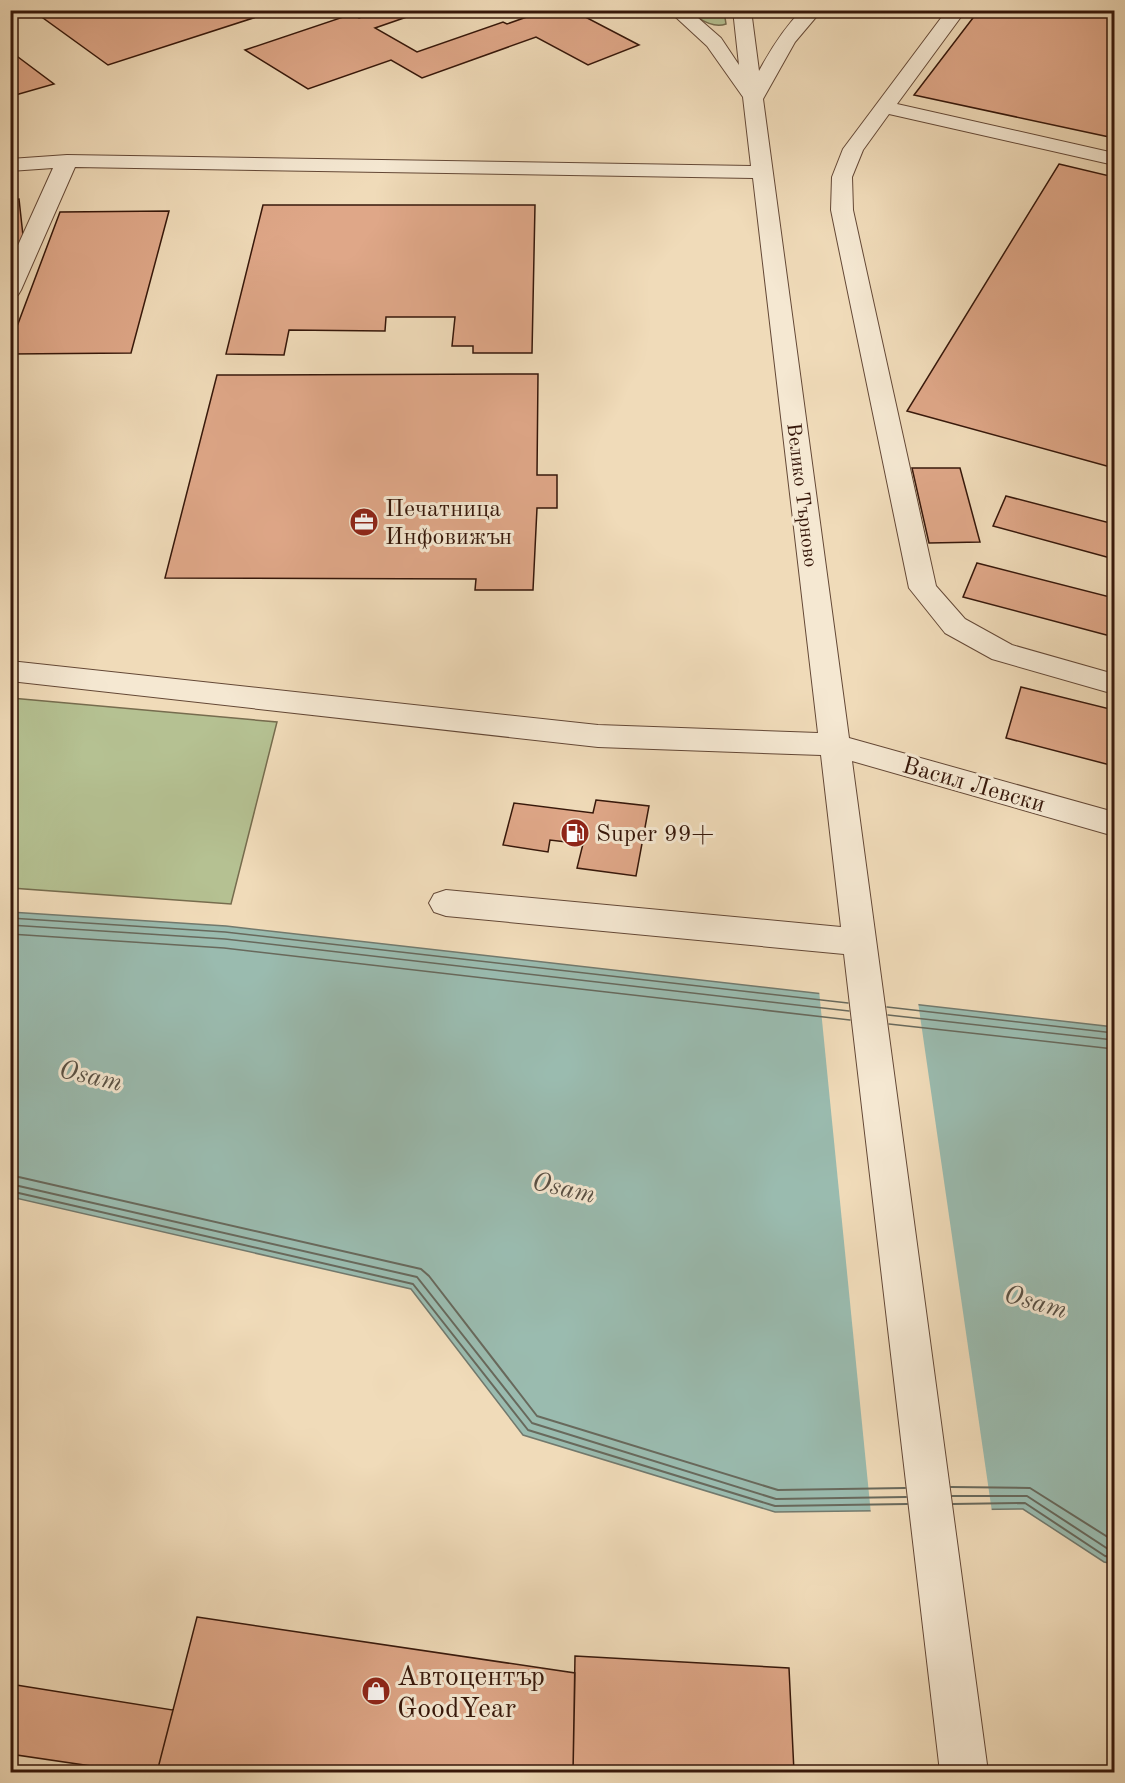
<svg xmlns="http://www.w3.org/2000/svg" width="1125" height="1783" font-family="'Old Standard TT',serif">
<style>
.green{fill:#b5c192;stroke:#766c4e;stroke-width:1.5}
.water{fill:#9abbaf;stroke:#72796d;stroke-width:1.5}
.pier{fill:#f0dbb9}
.lines{fill:none;stroke-linecap:round;stroke-linejoin:round}
.shore-far1{stroke:#68695c;stroke-width:1.5}
.shore{stroke:#68695c;stroke-width:2}
.building{fill:#dfa788;stroke:#36170a;stroke-width:1.5}
.minor-casing{stroke:#644836;stroke-width:2}
.minor{fill:#f5e8d2;fill-rule:evenodd}
.labels{text-anchor:middle;stroke-width:6;stroke-linejoin:round;paint-order:stroke}
.far-street-label{font-size:20px;fill:#36170a;stroke:#f5e8d2}
.poi-label{font-size:24px;fill:#36170a;stroke:#f5e8d2;text-anchor:start}
.street-label{font-size:24px;fill:#36170a;stroke:#f5e8d2}
.water-label{font-size:26px;font-style:italic;fill:#595044;stroke:#f5e8d2}
.near-poi-label{font-size:28px;fill:#36170a;stroke:#f5e8d2;text-anchor:start}
</style>
<rect width="100%" height="100%" fill="#f0dbb9"/>
<filter id="stains"><feTurbulence type="fractalNoise" baseFrequency=".00333" numOctaves="4"/><feColorMatrix values="0 0 0 0 .2 0 0 0 0 .09 0 0 0 0 .02 0 0 0 .5 -.17"/></filter>
<radialGradient id="worn" r=".72"><stop offset=".6" stop-color="#630" stop-opacity="0"/><stop offset="1" stop-color="#630" stop-opacity=".3"/></radialGradient>
<!-- green -->
<path class="green" d="M687,11H724L726,24C712,29 699,18 687,11Z
M11,698L277,722L231,904L11,888Z"/>
<!-- water -->
<path class="water" d="M10,912L226,926L1114,1027V1564L1104,1562L1023,1509L775,1512L523,1435L411,1289L11,1197Z"/>
<!-- pier -->
<path class="pier" d="M819,990L918,1002L992,1512L871,1514Z"/>
<g class="lines">
<!-- shore-far1 -->
<path class="shore-far1" d="M10,918L225,932L848,1003
M10,925L225,939L849,1011
M10,934L224,948L850,1020
M887,1007L1114,1033
M888,1015L1114,1040
M889,1024L1114,1049"/>
<!-- shore -->
<path class="shore" d="M10,1175L421,1269L429,1276L537,1416L778,1490L905,1488
M10,1184L417,1277L532,1423L776,1499L906,1497
M10,1191L413,1284L528,1430L775,1506L907,1504
M951,1487L1030,1488L1114,1541
M952,1496H1027L1108,1549L1114,1550
M953,1504L1025,1503L1105,1556L1114,1558"/>
</g>
<!-- building -->
<path class="building" d="M32,10H278L108,65Z
M382,10H427L375,28L417,52L503,22L507,24L538,13L534,10H572L639,45L588,65L536,37L422,78L391,60L308,89L245,50L352,14L359,18Z
M979,10H1114V138L914,95Z
M10,51L54,84L12,96Z
M1059,164L1114,177V468L907,411Z
M19,199L25,254L10,256V200Z
M263,205H535L532,353H473V346H452L455,317H386L385,331L289,330L284,355L226,354Z
M169,211L131,353L10,354V345L60,212Z
M538,374L537,475H557V508H537L533,590H475L476,579L165,578L217,375Z
M912,468H960L980,542L929,543Z
M1006,496L1114,524V559L993,526Z
M977,563L1114,598V637L963,597Z
M1021,687L1114,710V766L1006,738Z
M596,800L649,806L636,876L577,868L583,844L550,840L548,852L503,845L514,803L593,813Z
M197,1617L575,1673L573,1772H157Z
M575,1656L789,1668L794,1772H573Z
M10,1684L173,1710L157,1772H132L10,1754Z"/>
<g class="lines">
<!-- minor casing -->
<g class="minor-casing">
<path id="minor" d="M668,10H689L721,38L739,65L733,10H751L759,71C771,49 784,28 802,10H822L795,42L763,99L849,738L1114,812V836L852,761L988,1772H940L844,954L446,916L434,912L429,903L434,894L446,890L841,927L821,755L598,747L10,681V661L598,725L818,733L753,178L75,167L21,290L18,295L10,297V263L53,168L10,171V159L67,155L751,166L743,97L707,46Z
M947,10H966L897,104L1114,153V165L889,114L863,150L852,177L853,210L936,586L965,619L1012,645L1114,674V694L992,659L945,633L909,588L831,210L832,177L843,149Z"/>
</g>
<!-- minor -->
<use href="#minor" class="minor"/>
</g>
<!-- icons -->
<defs>
<g id="office-disc" transform="scale(1.5)"><circle r="9.5" fill="#8f2418" stroke="#f5e8d2"/><path d="M-6-3h4V-5.5h4V-3h4V5H-6ZM-1-4.5V-3h2v-1.5ZM-6 0V1H6V0Z" fill="#fff"/></g>
<g id="fuel-disc" transform="scale(1.5)"><circle r="9.5" fill="#8f2418" stroke="#f5e8d2"/><path d="M-5.5-6h7V0h2V4h1.3V-2.5L3-4.5l.8-.8L6-3V5H2.5V1h-1V6h-7ZM-4.2-4.7v3.2H.2V-4.7Z" fill="#fff"/></g>
<g id="shop-disc" transform="scale(1.5)"><circle r="9.5" fill="#8f2418" stroke="#f5e8d2"/><path d="M-5-2.5h2.3a2.7 3.5 0 0 1 5.4 0H5L5.5 6h-11ZM-1.5-2.5h3a1.5 2.3 0 0 0-3 0Z" fill="#fff"/></g>
</defs>
<g fill-rule="evenodd">
<use href="#office-disc" x="364" y="522"/>
<use href="#fuel-disc" x="575" y="833"/>
<use href="#shop-disc" x="376" y="1691"/>
</g>
<g class="labels">
<!-- far-street labels -->
<g class="far-street-label">
<text transform="translate(803 495) rotate(83)" y="7">Велико Търново</text>
</g>
<!-- poi labels -->
<g class="poi-label">
<text x="385" y="516">Печатница<tspan x="385" dy="28">Инфовижън</tspan></text>
<text x="596" y="841">Super 99+</text>
</g>
<!-- street labels -->
<g class="street-label">
<text transform="translate(974 784) rotate(16)" y="8">Васил Левски</text>
</g>
<!-- water labels -->
<g class="water-label">
<text transform="translate(91 1075) rotate(13)" y="9">Osam</text>
<text transform="translate(564 1187) rotate(13)" y="9">Osam</text>
<text transform="translate(1036 1301) rotate(16)" y="9">Osam</text>
</g>
<!-- near-poi labels -->
<g class="near-poi-label">
<text x="397" y="1685">Автоцентър<tspan x="397" dy="32">GoodYear</tspan></text>
</g>
</g>
<!-- margin -->
<rect width="1125" height="1783" fill="none" stroke="#f0dbb9" stroke-width="36"/>
<rect x="12" y="12" width="1101" height="1759" fill="none" stroke="#36170a" stroke-width="3"/>
<rect x="18" y="18" width="1089" height="1747" fill="none" stroke="#36170a" stroke-width="1.5"/>
<rect width="100%" height="100%" filter="url(#stains)"/>
<rect width="100%" height="100%" fill="url(#worn)"/>
</svg>
